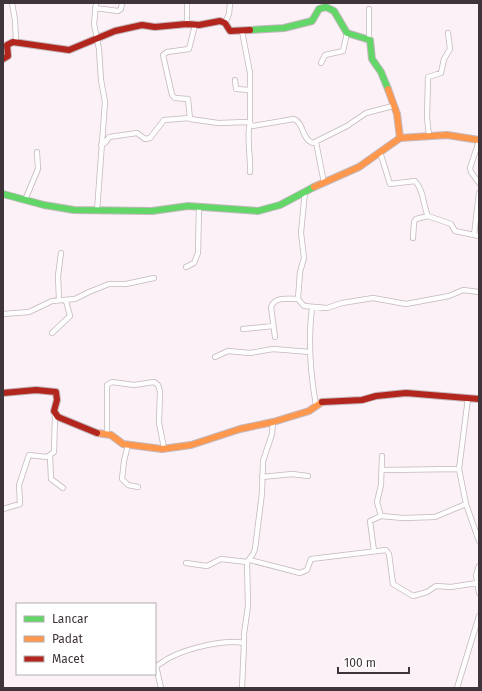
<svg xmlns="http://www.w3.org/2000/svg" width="482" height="691" font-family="'Fira Sans',sans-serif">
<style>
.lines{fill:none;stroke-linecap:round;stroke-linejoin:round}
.street-casing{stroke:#c2b8bd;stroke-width:6}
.fast-casing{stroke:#c2b8bd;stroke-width:8}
.slow-casing{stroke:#c2b8bd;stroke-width:8}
.jam-casing{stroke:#c2b8bd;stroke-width:8}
.street{stroke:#fefdfe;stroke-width:4.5}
.fast{stroke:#63d668;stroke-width:6}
.slow{stroke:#ff974d;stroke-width:6}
.jam{stroke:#b3261e;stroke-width:6}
</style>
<rect width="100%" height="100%" fill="#fbf1f6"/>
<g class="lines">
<!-- street casing -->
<g class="street-casing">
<path id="street" d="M12,3L15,20L16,42
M96,3L94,24L99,49L101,80L105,102L97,211
M95,8L118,11L121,9L122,3
M225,23L229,14L230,3
M187,24V3
M195,25L189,49L167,52L163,55L172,95L175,98L188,99L190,119L218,123L248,122L253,126L294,119C304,123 302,140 313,143L347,126L366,113L393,106
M242,31L250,73V123
M369,40V9
M321,63L325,55L343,51L347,33
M235,80L236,89L249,90
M429,135L427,118L428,77L441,73L444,59L450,49L448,33
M479,141L470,168L471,172L479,183
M316,142L324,183
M101,145L105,143L109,137L137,133L145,139L150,138L164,120L190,118
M380,152L390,184L415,181C424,190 423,206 428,216L451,224L455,231L479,236
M250,172C251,160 246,132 250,124
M305,191L301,233L304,258L300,272L298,299L304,306L327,308L342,303L373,298L406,304L449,296L463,290L479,292
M25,200L38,169L37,152
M474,235L479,193
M413,238L414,222L416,219L428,216
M186,267L194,263L198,253L199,206
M59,300L58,276L61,253
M312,307C308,340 310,372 316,405
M3,314L29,312L52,301L75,299L89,292L109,284H126L154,278
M243,329L273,326
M52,333L70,316L66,301
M275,337L271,307C275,296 288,299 298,299
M215,357L228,351L250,353L273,349L310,352
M468,398L459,469L466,504L479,541
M107,434V385L112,382L134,385L154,382L158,385L160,391L159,423L164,448
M128,445L124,461L122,479L128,485L138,487
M50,456L51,479L63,488
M382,456L381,485L377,502L381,516L403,518L435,517L466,504
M382,470L459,469
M262,477L292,474L308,476
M3,509L20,504L19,485L29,455L47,457L54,452L55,414
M374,551L370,521L381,516
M250,560L300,573L307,570L311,559L386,550L389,554L393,584L413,596L427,592L436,586L451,587L477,583
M186,563L207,566L221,559L247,562
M479,566L476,575L479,593
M244,643V634L248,606L247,562L253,554L255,549L262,493L263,461L272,434L273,422
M161,688L156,666C161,664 166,659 171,657C189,648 225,639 244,643L242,688
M457,688L479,616"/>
</g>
<!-- fast casing -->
<g class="fast-casing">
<path id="fast" d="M250,30L284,28L312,21L319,9L326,7L334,11L347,33L370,40L372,59L381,72L388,89
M3,194L44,205L74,210L152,211L188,206L258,211L280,205L314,187"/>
</g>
<!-- slow casing -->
<g class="slow-casing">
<path id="slow" d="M388,89L397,114L400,138
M314,187L359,167L400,138L447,135L479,140
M97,433L111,435L123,444L162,449L191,445L240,429L273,422L309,411L322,402"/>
</g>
<!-- jam casing -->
<g class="jam-casing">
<path id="jam" d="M3,59L8,56L7,45L13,42L69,50L115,31L142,25L155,27L187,24L199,25L220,21L225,23L230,31L250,30
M3,393L36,390L56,392L57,400L54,411L58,417L97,433
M322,402L362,400L376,396L406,393L479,399"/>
</g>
<!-- street -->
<use href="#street" class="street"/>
<!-- fast -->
<use href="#fast" class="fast"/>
<!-- slow -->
<use href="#slow" class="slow"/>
<!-- jam -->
<use href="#jam" class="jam"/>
</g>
<!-- border -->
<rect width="482" height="691" fill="none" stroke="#3f3439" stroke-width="8"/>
<!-- legend -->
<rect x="16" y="603" width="140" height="72" fill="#ffffff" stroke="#b2aeb0"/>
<rect x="24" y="616" width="20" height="6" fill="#63d668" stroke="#b2aeb0"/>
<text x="52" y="623" font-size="12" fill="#3f3439">Lancar</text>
<rect x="24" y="636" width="20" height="6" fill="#ff974d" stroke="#b2aeb0"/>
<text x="52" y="643" font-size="12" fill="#3f3439">Padat</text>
<rect x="24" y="656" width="20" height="6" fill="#b3261e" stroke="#b2aeb0"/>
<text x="52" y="663" font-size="12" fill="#3f3439">Macet</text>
<!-- scale -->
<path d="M338 667v6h71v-6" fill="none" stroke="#3f3439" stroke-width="2"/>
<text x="344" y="667" font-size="12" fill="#3f3439" stroke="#ffffff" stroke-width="3" paint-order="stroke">100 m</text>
</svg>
